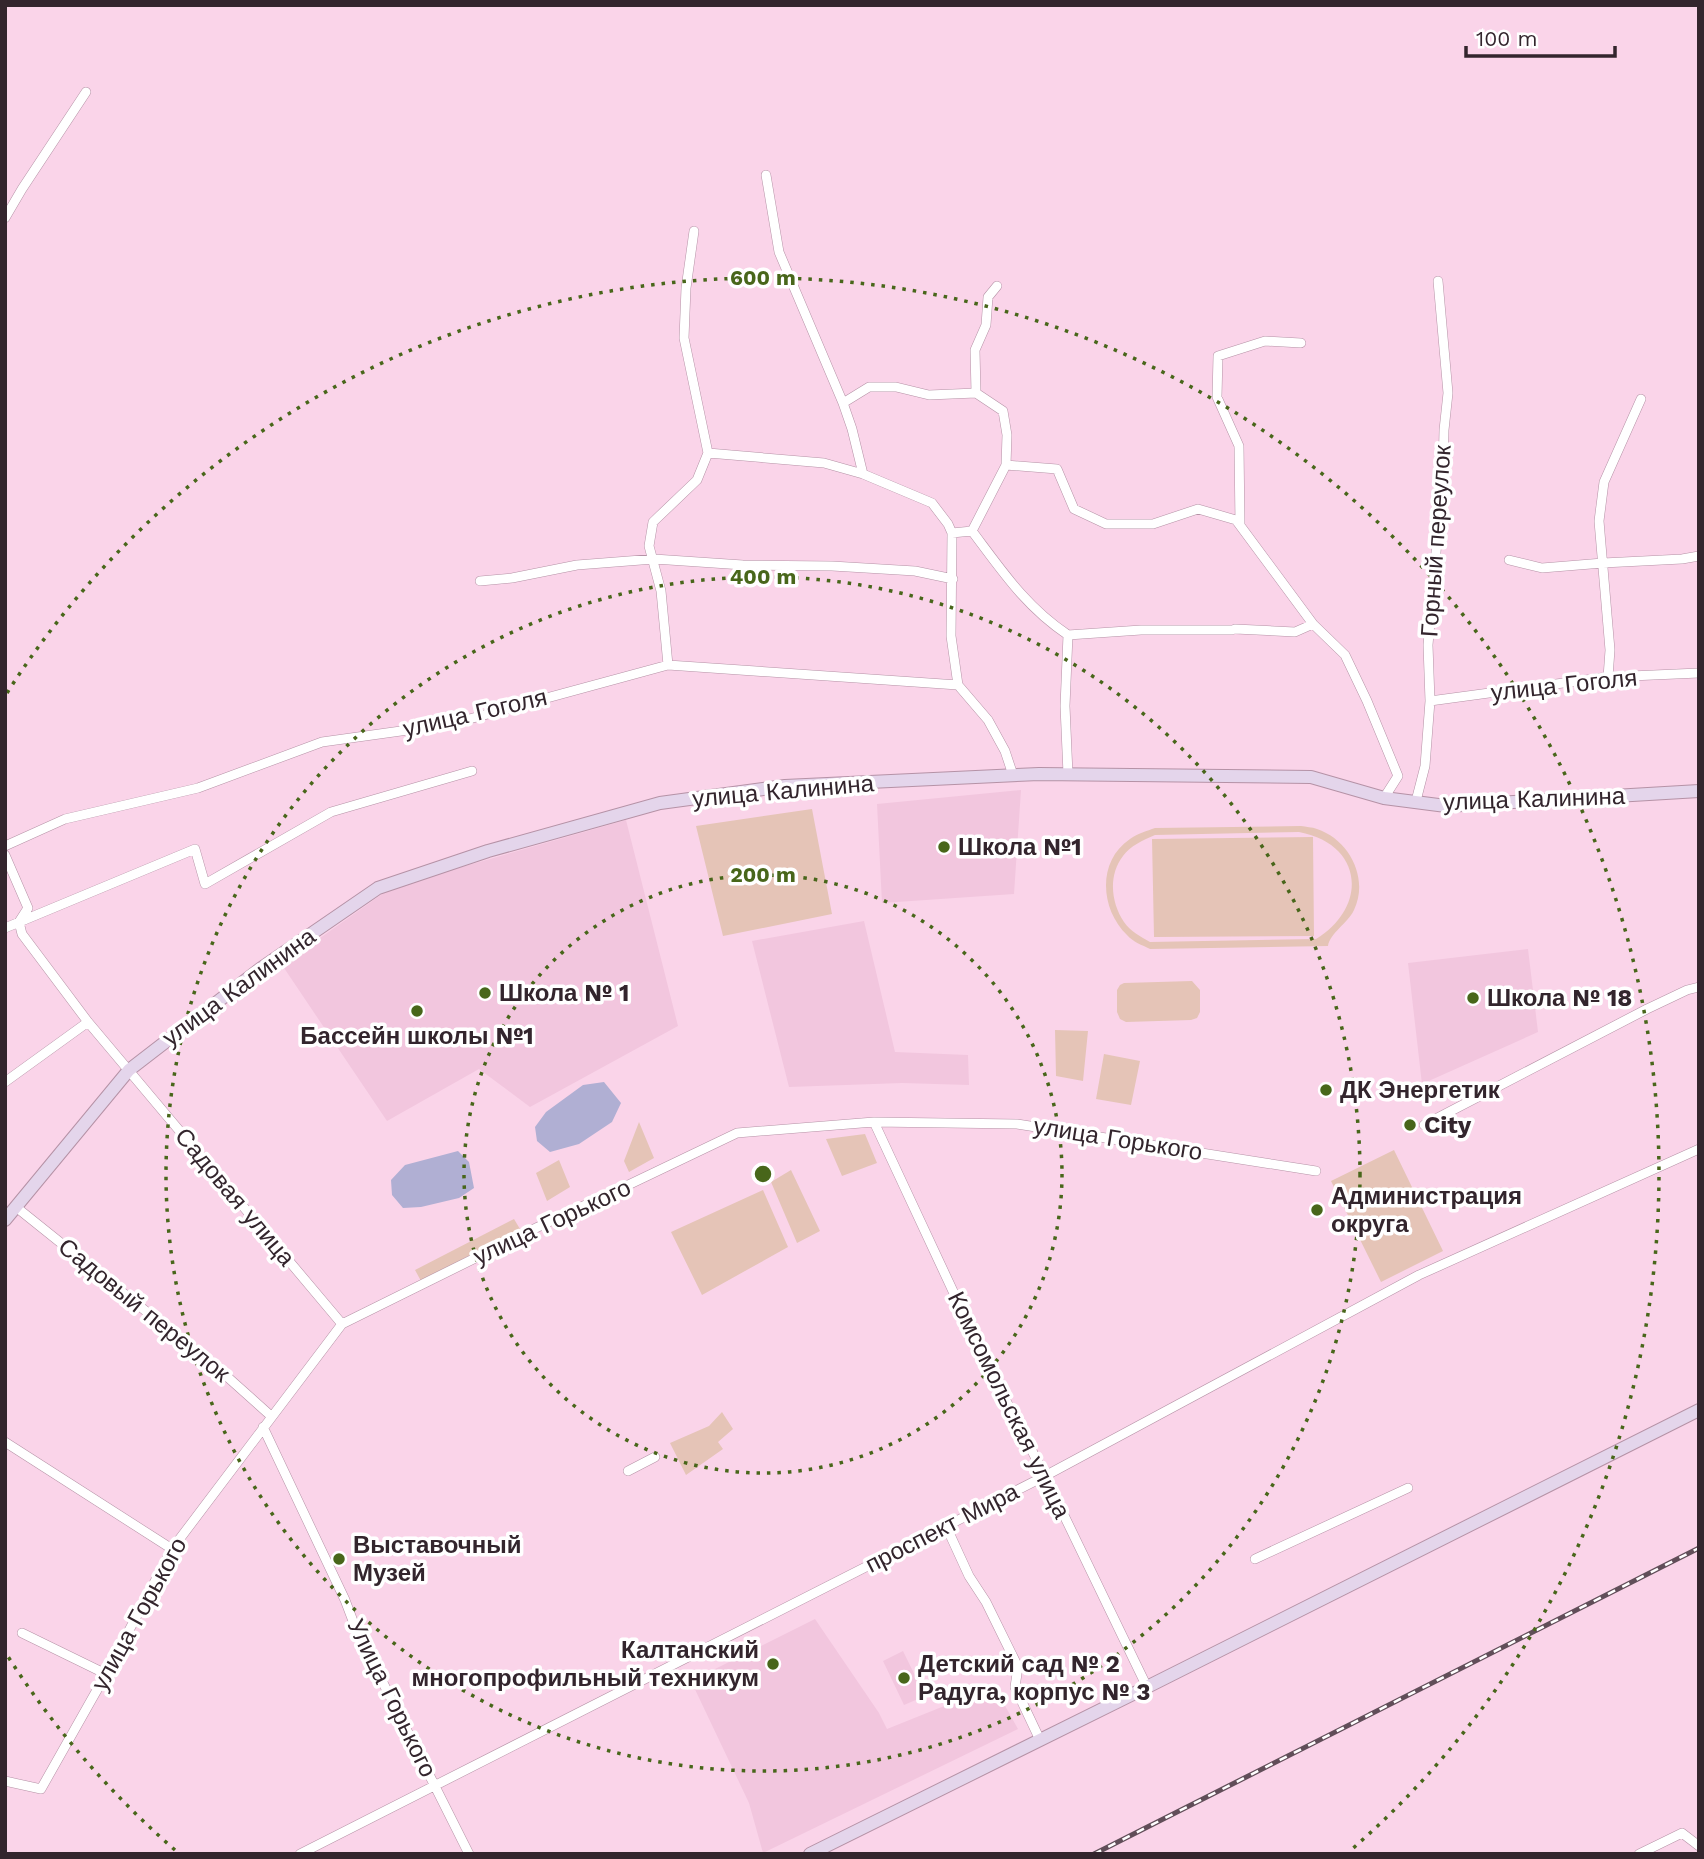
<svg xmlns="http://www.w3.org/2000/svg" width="1704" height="1859" font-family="'Work Sans',sans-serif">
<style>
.built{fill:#f2c6de}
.green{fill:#e5c4b7;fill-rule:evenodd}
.water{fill:#b0afd3}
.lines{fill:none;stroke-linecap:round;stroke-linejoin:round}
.street-casing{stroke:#b592a6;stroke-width:10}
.secondary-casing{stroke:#b592a6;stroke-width:14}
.street{stroke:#fff;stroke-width:9}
.secondary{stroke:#e4d5eb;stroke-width:12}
.rail-casing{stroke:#614e59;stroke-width:5}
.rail{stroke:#fff;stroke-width:2.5;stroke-dasharray:8;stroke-linecap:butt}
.ring{fill:none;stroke:#48661a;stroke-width:3.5;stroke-dasharray:3.5 7}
.poi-dot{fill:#48661a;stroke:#fff;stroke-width:2.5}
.labels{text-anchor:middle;stroke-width:7;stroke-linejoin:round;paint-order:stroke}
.street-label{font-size:24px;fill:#33252d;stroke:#fff}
.poi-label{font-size:24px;font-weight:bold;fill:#33252d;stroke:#fff;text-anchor:start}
.centre{fill:#48661a;stroke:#fff;stroke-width:3.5}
.ring-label{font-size:21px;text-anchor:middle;font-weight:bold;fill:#48661a;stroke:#fff;stroke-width:7;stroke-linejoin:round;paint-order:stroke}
</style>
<rect width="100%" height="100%" fill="#fad4e9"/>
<!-- built -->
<path class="built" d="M1021,790L1014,894L882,903L877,804Z
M626,820L678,1026L530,1107L479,1069L387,1121L282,965L392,887Z
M864,921L895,1052L968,1055L969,1085L902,1083L789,1087L752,941Z
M1528,949L1538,1032L1422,1084L1408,963Z
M815,1619L879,1713L887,1729L994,1686L1018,1729L763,1853L749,1803L691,1681Z
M903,1651L925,1696L904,1705L883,1661Z"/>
<!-- green -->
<path class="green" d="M812,809L832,914L723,936L696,826Z
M1301,826C1306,827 1312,827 1317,829C1350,840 1369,879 1354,910C1348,923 1330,933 1328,946L1150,949C1142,945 1133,942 1127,935C1100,909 1097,861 1130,839C1138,833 1147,831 1155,828ZM1299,832C1363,844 1369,906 1316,939L1150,942C1141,937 1130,931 1124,922C1111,903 1108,875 1123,856C1130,846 1143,840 1155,835Z
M1313,837L1314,936L1154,937L1152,839Z
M1192,981L1200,990V1012L1197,1018L1191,1020L1126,1022L1120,1019L1117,1012V990L1120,985L1124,983Z
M1055,1030L1088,1031L1083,1081L1056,1076Z
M1104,1054L1140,1061L1131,1105L1096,1099Z
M639,1122L654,1158L629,1172L624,1161Z
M865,1134L877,1163L842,1176L826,1139Z
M1394,1150L1443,1251L1381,1282L1331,1181Z
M559,1160L570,1187L547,1201L536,1173Z
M791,1170L820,1231L797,1243L771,1182Z
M763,1190L788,1247L702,1295L671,1232Z
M514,1219L520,1229L421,1281L415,1270Z
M722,1412L733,1429L718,1442L723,1449L686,1475L670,1443L709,1426Z"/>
<!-- water -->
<path class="water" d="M604,1082L621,1103L612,1122L579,1144L550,1152L537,1141L535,1127L546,1112L583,1085Z
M458,1151L469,1162L474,1188L459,1198L421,1207L403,1208L392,1195L391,1180L405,1165Z"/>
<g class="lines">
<!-- street casing -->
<g class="street-casing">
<path id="street" d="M766,175L779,252L843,403L852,429L863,474
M5,218L22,189L86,92
M843,403L869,387H896L929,395L976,393
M708,453L824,463L863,474L932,503L948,524L952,533L972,531C1002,571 1026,607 1068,635
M1006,465L1057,469L1074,509L1106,524H1153L1198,509L1236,520L1313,624L1345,655L1367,701L1398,776L1384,798
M1240,525L1239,446L1217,397L1218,356L1265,341L1301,343
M972,531L1006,465L1007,435L1003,411L976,393L975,350L986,325L988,297L997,286
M952,533L951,636L958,685L988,720L1005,751L1013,775
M1509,560L1542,568L1603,563L1682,559L1699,556
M480,581L512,578L577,565L654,559L743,565L832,566L915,571L953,579
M1235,629L1295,632L1313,624
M1068,635L1141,630H1232
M668,665L661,591L649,546L653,522L697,480L708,453L684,338L686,288L694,231
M1608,677L1610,650L1599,521L1604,482L1641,399
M1430,701L1608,677L1699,673
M1068,774L1065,706L1068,635
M1416,801L1425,766L1430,701L1428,645L1443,471L1444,430L1448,393L1438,281
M5,846L65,819L198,788L322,742L451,724L668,665L958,685
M5,855L28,908L19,922L22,934L88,1022L342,1324
M5,928L195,849L205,884L331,812L472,771
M5,1082L88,1022
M874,1122L986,1362L1045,1476L1147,1687
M1424,1125L1647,1009L1687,990L1699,987
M16,1207L223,1373L271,1416
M263,1427L345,1600L356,1629L469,1854
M5,1442L172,1549
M628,1471L655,1457
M946,1526L969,1576L986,1602L1018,1667L1015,1687L1040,1740
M1255,1559L1408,1488
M22,1633L106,1674
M5,1781L41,1789L106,1674L172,1549L342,1324L538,1227L624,1187L737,1133L874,1122L1017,1124L1316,1171
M300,1854L1045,1476L1419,1275L1699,1149
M1639,1854L1682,1833L1699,1846"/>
</g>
<!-- secondary casing -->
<g class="secondary-casing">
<path id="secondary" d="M5,1220L129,1070L260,969L378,888L488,851L660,803L785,786L1039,774L1311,777L1384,798L1446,806L1699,791
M810,1854L1147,1687L1699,1410"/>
</g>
<!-- street -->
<use href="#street" class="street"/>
<!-- secondary -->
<use href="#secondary" class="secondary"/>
<!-- rail casing -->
<g class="rail-casing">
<path id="rail" d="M1094,1854L1699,1548"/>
</g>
<!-- rail -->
<use href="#rail" class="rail"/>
</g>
<!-- distance rings -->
<g class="ring">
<circle cx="763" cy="1174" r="299"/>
<circle cx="763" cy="1174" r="597"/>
<path d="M175 1850A896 896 0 0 1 7 1655M7 693A896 896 0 1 1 1351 1850"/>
</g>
<!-- markers -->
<g class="poi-dot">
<circle cx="944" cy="847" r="7"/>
<circle cx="485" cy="993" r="7"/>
<circle cx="1473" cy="998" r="7"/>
<circle cx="417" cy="1011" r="7"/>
<circle cx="1326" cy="1090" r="7"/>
<circle cx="1410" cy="1125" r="7"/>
<circle cx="1317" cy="1210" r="7"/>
<circle cx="339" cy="1559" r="7"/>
<circle cx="773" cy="1664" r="7"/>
<circle cx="904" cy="1678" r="7"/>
</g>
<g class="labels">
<!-- street labels -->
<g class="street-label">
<text transform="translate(1436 541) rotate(-86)" y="8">Горный переулок</text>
<text transform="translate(1564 685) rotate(-6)" y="8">улица Гоголя</text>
<text transform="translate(475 713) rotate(-13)" y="8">улица Гоголя</text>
<text transform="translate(783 791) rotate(-5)" y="8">улица Калинина</text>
<text transform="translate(1534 799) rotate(-2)" y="8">улица Калинина</text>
<text transform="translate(239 987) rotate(-36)" y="8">улица Калинина</text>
<text transform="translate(1118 1139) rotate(9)" y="8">улица Горького</text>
<text transform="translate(235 1197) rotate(50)" y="8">Садовая улица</text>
<text transform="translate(552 1222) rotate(-25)" y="8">улица Горького</text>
<text transform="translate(144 1310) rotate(39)" y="8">Садовый переулок</text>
<text transform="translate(1009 1405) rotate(64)" y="8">Комсомольская улица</text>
<text transform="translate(942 1528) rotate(-27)" y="8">проспект Мира</text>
<text transform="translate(139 1614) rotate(-61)" y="8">улица Горького</text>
<text transform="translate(392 1698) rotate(64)" y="8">Улица Горького</text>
</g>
<!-- poi labels -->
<g class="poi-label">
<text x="958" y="855">Школа №1</text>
<text x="499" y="1001">Школа № 1</text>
<text x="1487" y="1006">Школа № 18</text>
<text x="417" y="1044" text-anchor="middle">Бассейн школы №1</text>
<text x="1340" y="1098">ДК Энергетик</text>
<text x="1424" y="1133">City</text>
<text x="1331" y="1204">Администрация<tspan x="1331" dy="28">округа</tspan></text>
<text x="353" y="1553">Выставочный<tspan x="353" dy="28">Музей</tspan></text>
<text x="759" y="1658" text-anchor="end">Калтанский<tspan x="759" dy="28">многопрофильный техникум</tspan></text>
<text x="918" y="1672">Детский сад № 2<tspan x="918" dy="28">Радуга, корпус № 3</tspan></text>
</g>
</g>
<circle cx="763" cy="1174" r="10" class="centre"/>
<g class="ring-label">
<text x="763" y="285">600 m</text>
<text x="763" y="584">400 m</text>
<text x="763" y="882">200 m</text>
</g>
<!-- border -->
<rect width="1704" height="1859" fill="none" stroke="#33252d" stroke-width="14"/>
<!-- scale -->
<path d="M1466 46v10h149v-10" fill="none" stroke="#33252d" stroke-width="3.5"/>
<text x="1476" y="46" font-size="21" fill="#33252d" stroke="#ffffff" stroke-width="5" paint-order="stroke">100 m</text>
</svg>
